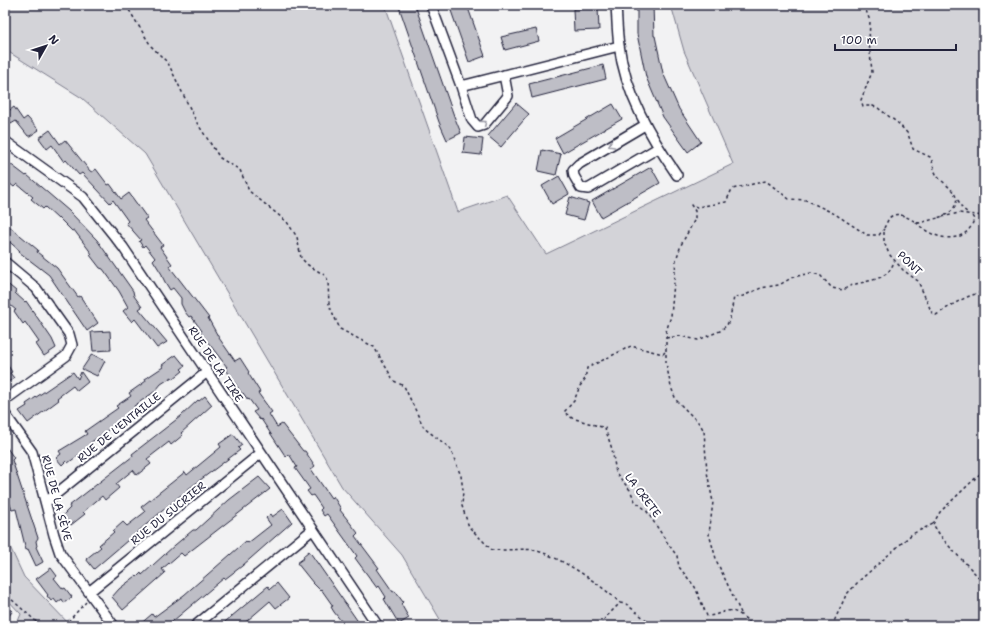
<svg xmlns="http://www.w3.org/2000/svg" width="989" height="631" font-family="'Shantell Sans',sans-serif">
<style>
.green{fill:#d3d3d8;stroke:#7a7a8a}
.building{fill:#bebec6;stroke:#22223b}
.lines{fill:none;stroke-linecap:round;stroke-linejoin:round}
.minor-casing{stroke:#22223b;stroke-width:12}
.path{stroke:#22223b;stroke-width:1.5;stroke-dasharray:3 3;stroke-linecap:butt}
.minor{stroke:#fff;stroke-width:9}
.oneway{stroke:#9c9ca7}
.labels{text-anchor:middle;stroke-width:4;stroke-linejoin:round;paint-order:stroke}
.street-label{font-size:11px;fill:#22223b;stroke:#fff}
</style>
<rect width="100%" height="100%" fill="#f2f2f3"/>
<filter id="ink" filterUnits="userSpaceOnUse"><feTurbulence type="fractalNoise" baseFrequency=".025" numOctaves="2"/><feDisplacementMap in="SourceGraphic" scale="8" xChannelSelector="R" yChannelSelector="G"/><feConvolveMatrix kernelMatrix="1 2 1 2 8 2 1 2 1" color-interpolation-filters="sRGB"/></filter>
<g filter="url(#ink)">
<!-- green -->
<path class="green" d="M5,5H385L458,212L507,195L546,254L733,164L684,51L671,5H984L983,626H444L402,555L342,487L145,154L82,98L7,51L5,46Z
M5,536L24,577L71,626H16L21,614L5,597Z"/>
<!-- building -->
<path class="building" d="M405,5H415L454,116L461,133L447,140L439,122L399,7Z
M449,5H467L485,56L469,62Z
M637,5H653L654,36H655L663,73L679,109L701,142L688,152L663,117L646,77L637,34Z
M598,8L599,30L574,31L573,9Z
M536,29L539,41L505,50L501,37Z
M603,65L606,79L532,98L529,84Z
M516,103L529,114L501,147L488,136Z
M5,104L10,110L14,107L23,120L27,117L39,130L30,136H28L16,121L11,124L5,118Z
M613,104L622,119L563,153L555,138Z
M50,130L60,144L65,140L90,171L92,172L96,169L108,185L110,184L121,199L129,193L147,218L144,220L163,245L160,247L172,264L169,266L209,318H208L219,338L235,361L240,358L249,372L248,373L260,392L258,393L272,412L269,414L277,427L282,424L303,451H305L315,466L311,469L331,498L333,496L341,509L340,510L358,533L355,536L379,568L377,569L393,592L395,591L403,602L401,604L409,618L399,624L384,599L386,597L379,586L377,588L355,558L357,556L327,514L324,516L320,510L322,508L313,495L311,496L307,491L310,489L295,468L297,467L289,454L286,457L261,419L260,420L253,412L257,410L249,399L248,400L243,393L242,394L225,368L227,367L200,332L202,331L191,316L189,317L185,312L181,304V298L173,288L170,290L165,282L162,276H163L153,260L155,258L145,245L143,247L139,241L141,240L126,223L128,221L113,200L110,203L82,173L79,175L66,160L64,162L52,145L47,149L45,146L39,138Z
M465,137L483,139L481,155L463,153Z
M542,150L561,154L556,175L538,171Z
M5,160L26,176L27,175L69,211L97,240L133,291L134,296L142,307L139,309L167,342L157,348L135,319L132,322L123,311L128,307L119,291L103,269L100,268L90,255L92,254L74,230L72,231L59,218L58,219L45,207L43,209L31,199L33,197L17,184L14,187L5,180Z
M651,167L660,183L601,217L592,201Z
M559,176L569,194L552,204L542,186Z
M570,197L589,203L584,220L565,215Z
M9,226L38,250L37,252L57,268L78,297L80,296L98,323L87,331L49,275L19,252L20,251L5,238V231Z
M5,282L16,291L15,293L25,302L26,301L52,339L56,348L44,356L36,344L39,342L25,322L23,324L14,311L16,310L5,301Z
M110,331L111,350L93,351L91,332Z
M92,354L105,361L97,376L82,369Z
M176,355L185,366L181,369L183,371L173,379L172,377L161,384L157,389V390L134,406L135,408L129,415L90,443L91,446L68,463L66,461L62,465L56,458L61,454L59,451L87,434L85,431L118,408L116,406L131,396L129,393L146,381L145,379L163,367L162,365Z
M5,361L12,372L10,373L14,378L5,384Z
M73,372L78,379L81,372L88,382L77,391L73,386L57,398L59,400L28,423L19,411L27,406L26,404Z
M205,396L212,405L181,433L183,435L171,445L169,442L147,459L151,464L137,475L133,470L116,484L119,488L105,500L102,496L83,512L85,514L71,525L63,515L70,508L69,506L133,456L132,454L181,416L198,400L199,401Z
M233,434L242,445L238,448L240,450L187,490L188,492L183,496L181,495L94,569L86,559L101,547L99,545L114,532L113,531L123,522L127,526L145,512L141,507L185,472L187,475L221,447L219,444Z
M5,445L14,458L12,460L38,538L36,541L37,546L36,547L43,562L36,566L28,549L26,550L16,509L12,510L7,496L5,484Z
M259,477L270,489L184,556L181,553L162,569L165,573L123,610L112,597L119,589L136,576L137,577L141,573L142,575L175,545L193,530H196L229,500Z
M283,509L292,522L242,566L225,579L224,578L167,626H138L152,614L154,617L184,595L246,541L248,543L271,525L266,518L270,514L272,517Z
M309,551L359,623L355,626H345L334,612L331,607L333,606L321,589L320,590L313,583L297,563L304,558L303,556Z
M51,568L57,576L54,578L63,589L65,588L72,597L64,603L62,599L57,603L54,599L51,601L47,596L48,595L36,579Z
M277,583L289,598L276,608L270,601L241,626H220L268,586L270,589Z
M5,603L13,611L5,620Z"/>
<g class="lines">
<!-- minor casing -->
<g class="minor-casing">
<path id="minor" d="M431,5L461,86L472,120L478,127L484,125L508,96L504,75
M616,5C617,18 617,32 619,45C625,93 650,136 677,175
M461,86L619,46
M645,125L579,164L573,170L574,176L581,188L588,189L658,148
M5,141L83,197L123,247L378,626
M5,262L36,288L69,334L72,345L66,356L5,400
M5,414L32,452L54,535L60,553L114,626
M46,502L207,372
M89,592L261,453
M195,626L312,530"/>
</g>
<!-- path -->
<path class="path" d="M126,5L151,46L168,63L197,123L220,158L240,170L249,191L287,222L297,237L301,258L308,265L326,276L328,281L329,305L340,329L374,347L394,381L404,386L424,428L450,448L461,476L463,490L462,506L469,527L492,550C505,551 520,548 533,550C558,555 602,585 620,603
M864,5L870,21L869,42L872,72L861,100L863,106H873L878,108L899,124L908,134L913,149L930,157C934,163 933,171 938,177C946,186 964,195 953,209C950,214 943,216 937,218
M958,200L962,208L969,214
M942,217L959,213L984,216
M916,222C931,240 967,247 974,219L972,216
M884,228L889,218C899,209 909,220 919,223L938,218
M884,232V242L889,254L903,270L918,281L932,313L936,315C952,305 966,295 984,292
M666,338L680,336L698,340L720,331L727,325L730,318L734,297L743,296L761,288L779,285L793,277L811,273L820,275L832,288L844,290C853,279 888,286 894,261
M665,352L663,354L631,346L587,368L585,379L580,386L574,401L564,412L572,418L605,428L612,449L616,473L630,490L635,501L646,510L669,545L677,556L679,567L695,587L707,616C715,616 719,613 726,611C737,609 746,619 753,626
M933,524L940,512L984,470
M5,590L10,598L41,626
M741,613L717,562L709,534L713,502L707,472L704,431L700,424L676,400L671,387L666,363V332L671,316L676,260L681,245L695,219V211L691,205L697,207L726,202L732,189L766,181L789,199L806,200L835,214L867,235H879L884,229
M64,626L86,602
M601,626L605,618L620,603L626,604L654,626
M832,626L846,595L859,581L912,534L933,524C948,550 967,562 984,584"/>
<!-- minor -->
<use href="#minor" class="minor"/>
</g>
<!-- one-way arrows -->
<defs><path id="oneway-chevron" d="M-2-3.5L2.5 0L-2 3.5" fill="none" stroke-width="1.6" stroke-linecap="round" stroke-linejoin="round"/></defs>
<g class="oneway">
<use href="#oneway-chevron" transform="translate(484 123) rotate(-37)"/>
<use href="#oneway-chevron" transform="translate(611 145) rotate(150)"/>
</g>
</g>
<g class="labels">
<!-- street labels -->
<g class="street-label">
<text transform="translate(910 263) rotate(44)" y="4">PONT</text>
<text transform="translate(216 364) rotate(56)" y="4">RUE DE LA TIRE</text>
<text transform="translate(119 427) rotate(-39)" y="4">RUE DE L'ENTAILLE</text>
<text transform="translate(643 495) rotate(53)" y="4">LA CRETE</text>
<text transform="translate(57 498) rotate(75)" y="4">RUE DE LA SÈVE</text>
<text transform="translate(168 513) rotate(-39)" y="4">RUE DU SUCRIER</text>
</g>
</g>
<!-- margin -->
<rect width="989" height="631" fill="none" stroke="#fff" stroke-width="20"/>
<rect x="10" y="10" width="969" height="611" fill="none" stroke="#22223b" stroke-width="1.5" filter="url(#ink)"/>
<!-- north arrow -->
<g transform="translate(46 46) rotate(51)" stroke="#ffffff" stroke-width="3" paint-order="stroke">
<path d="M0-3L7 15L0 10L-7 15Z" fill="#22223b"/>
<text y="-6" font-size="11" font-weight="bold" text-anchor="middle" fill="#22223b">N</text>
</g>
<!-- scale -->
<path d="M835 44v6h121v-6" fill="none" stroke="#22223b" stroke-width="2"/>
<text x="841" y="44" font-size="12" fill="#22223b" stroke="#ffffff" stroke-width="3" paint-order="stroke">100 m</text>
</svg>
